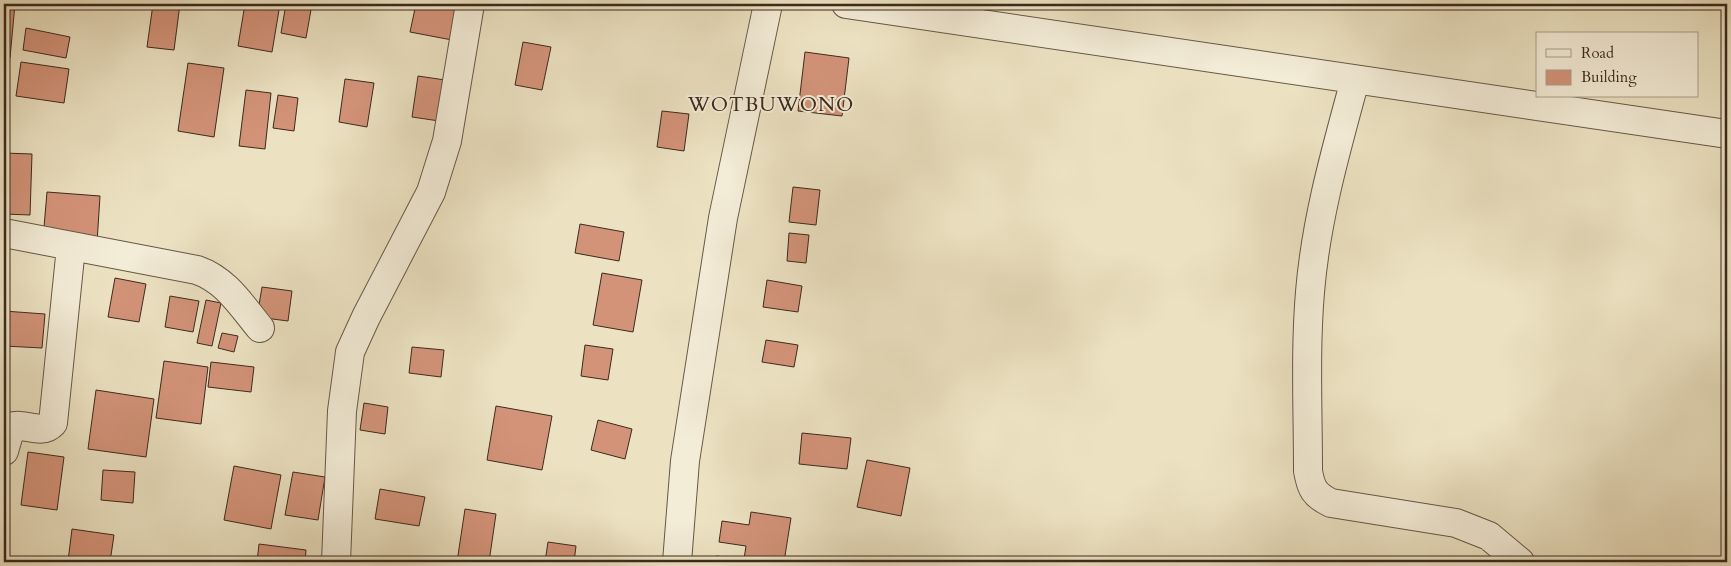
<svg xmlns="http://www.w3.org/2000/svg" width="1731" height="566" font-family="Cardo,serif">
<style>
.building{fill:#d39379;stroke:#3b2a1e}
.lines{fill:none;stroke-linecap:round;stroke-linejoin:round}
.minor-casing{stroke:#675847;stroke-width:30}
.minor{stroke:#f3ecd7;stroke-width:28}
.labels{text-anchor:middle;stroke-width:4;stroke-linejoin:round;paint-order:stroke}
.quarter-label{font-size:20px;letter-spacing:1px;fill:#3b2a1e;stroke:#f3ecd7}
</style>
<rect width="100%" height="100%" fill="#ece2c2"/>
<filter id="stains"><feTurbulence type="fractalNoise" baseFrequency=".004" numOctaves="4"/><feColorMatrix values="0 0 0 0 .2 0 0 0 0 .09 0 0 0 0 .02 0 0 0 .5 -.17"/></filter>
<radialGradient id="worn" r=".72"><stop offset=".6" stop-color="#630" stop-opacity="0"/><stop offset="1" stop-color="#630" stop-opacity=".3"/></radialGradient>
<!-- building -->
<path class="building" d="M4,4H15L10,58H4Z
M153,4H180L174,50L147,47Z
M245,4H280L272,52L238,46Z
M286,4H312L306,38L281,33Z
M416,4L459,5L452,40L410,32Z
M26,28L70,37L66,58L23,50Z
M523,42L551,47L542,90L515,85Z
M805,52L849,58L842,116L798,111Z
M21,62L69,69L64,103L16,96Z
M188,63L224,68L214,137L178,131Z
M418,76L452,81L446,122L412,117Z
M345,79L374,83L367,127L339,122Z
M246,90L271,93L265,149L239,146Z
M278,95L298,98L294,131L273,128Z
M662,111L689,114L684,151L657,147Z
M4,153L32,154L30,215L4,214Z
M793,187L820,190L816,225L789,222Z
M47,192L100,196L97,243L43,239Z
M580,224L624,232L619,261L575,253Z
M789,233L809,235L806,263L787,261Z
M602,273L642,280L633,332L593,325Z
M115,278L146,284L139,322L108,317Z
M767,280L802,286L798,312L763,307Z
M262,287L292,291L288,321L257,317Z
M170,296L199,301L193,332L165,327Z
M206,300L221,303L212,346L197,343Z
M4,311L45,314L42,348L4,346Z
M222,333L238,336L234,352L218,348Z
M766,340L798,345L794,367L762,362Z
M585,345L613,349L608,380L581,376Z
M412,347L444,350L441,377L409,373Z
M164,361L208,367L201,424L156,418Z
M211,362L254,367L251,392L208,387Z
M96,390L154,399L146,457L88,449Z
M364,403L388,407L385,434L360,430Z
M496,406L552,416L542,470L487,460Z
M598,420L632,429L625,459L591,450Z
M802,433L851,438L847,469L799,464Z
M28,452L64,457L57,510L21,505Z
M867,460L910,468L901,516L857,507Z
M234,466L281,475L271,529L224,520Z
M103,470L135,472L133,503L101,500Z
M293,472L325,477L318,520L285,515Z
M380,489L425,497L419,526L375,519Z
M465,509L496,514L489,562H457Z
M751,512L791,518L784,562H715L716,556L744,559L746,546L719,542L722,521L749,525Z
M72,529L114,535L110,562L68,561Z
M548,542L576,546L574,562H545Z
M259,544L306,550L305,562H257Z"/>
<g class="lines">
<!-- minor casing -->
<g class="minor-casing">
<path id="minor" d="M846,4L1727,134
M1355,80C1336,150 1316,219 1310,292C1305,351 1308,411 1308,471C1311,488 1314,495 1331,503L1456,523L1489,536L1520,562
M4,233L197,270C226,280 241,305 260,328
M4,451L11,427C25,422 41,436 53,423L71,247
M336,562L342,411L350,352L366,317L431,192L447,141L470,4
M677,562L685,461L723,218L768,4"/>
</g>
<!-- minor -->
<use href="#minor" class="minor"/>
</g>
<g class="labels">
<!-- quarter labels -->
<g class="quarter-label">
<text x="771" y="111">WOTBUWONO</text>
</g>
</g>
<!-- margin -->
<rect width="1731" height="566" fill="none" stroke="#ece2c2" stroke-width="20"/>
<rect x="5" y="5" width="1721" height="556" fill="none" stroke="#3b2a1e" stroke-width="2.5"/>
<rect x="10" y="10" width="1711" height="546" fill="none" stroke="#3b2a1e"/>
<!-- legend -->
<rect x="1536" y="32" width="162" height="65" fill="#f3ecd7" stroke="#a99e8d"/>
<rect x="1546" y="49" width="25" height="8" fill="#f3ecd7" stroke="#a99e8d"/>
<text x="1581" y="58" font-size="15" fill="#3b2a1e">Road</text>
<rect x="1546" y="70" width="25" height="15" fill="#d39379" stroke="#a99e8d"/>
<text x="1581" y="82" font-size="15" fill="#3b2a1e">Building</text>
<rect width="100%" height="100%" filter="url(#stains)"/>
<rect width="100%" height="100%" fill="url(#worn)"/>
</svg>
